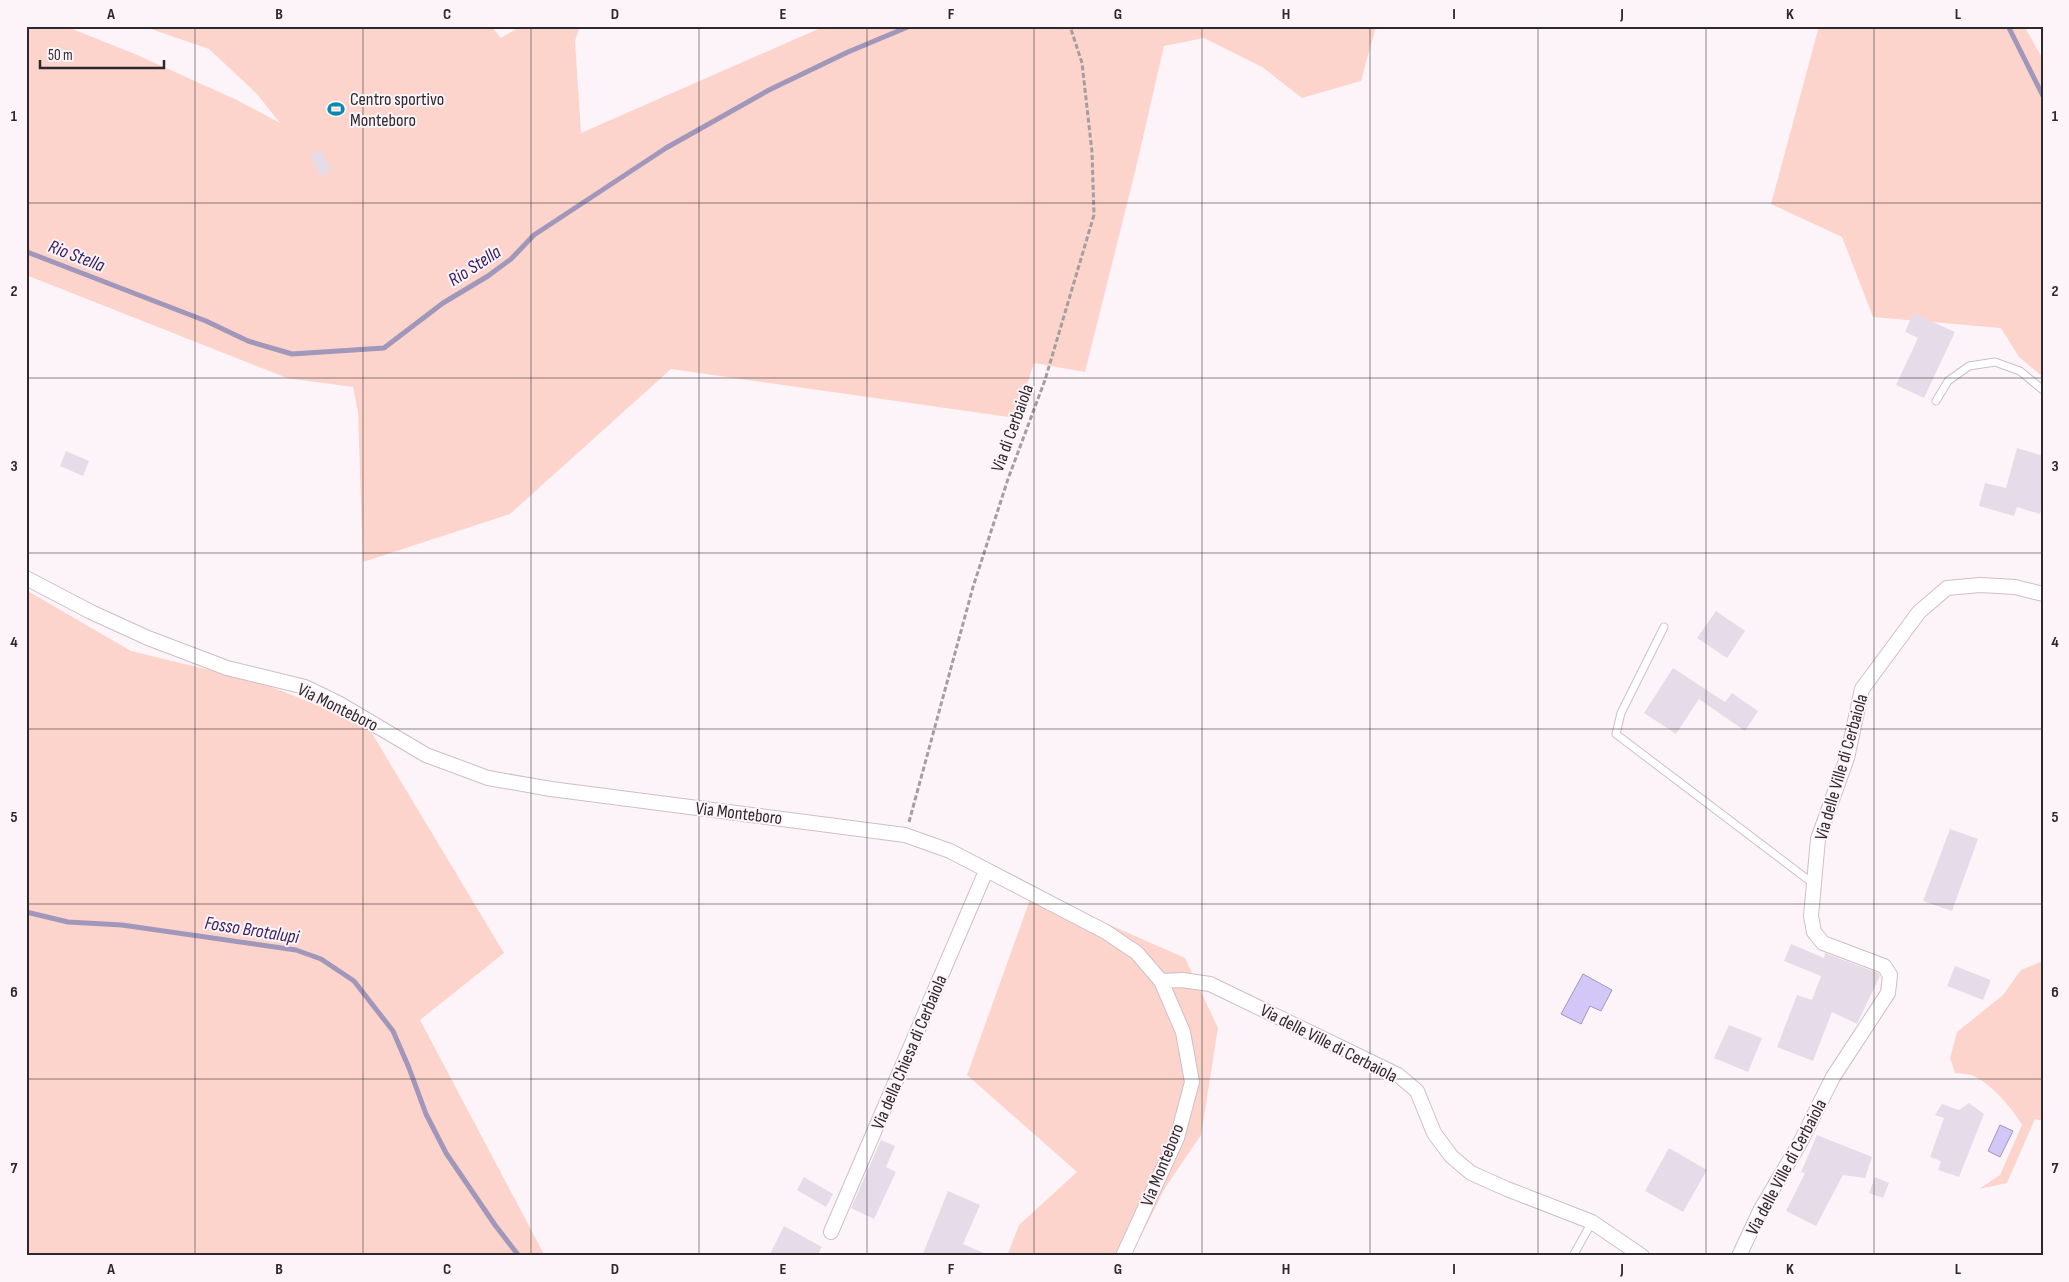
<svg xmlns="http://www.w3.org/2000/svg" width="2069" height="1282" font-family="'Sofia Sans Condensed',sans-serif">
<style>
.green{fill:#fdd4cc}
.water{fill:#d2c7f7;stroke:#a097ba}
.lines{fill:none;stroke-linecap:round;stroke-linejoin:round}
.stream{stroke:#a097ba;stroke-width:5}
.building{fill:#e6dce9}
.service-casing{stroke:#cebec7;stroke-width:9}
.minor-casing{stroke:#cebec7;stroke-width:16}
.path{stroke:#a49da1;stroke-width:3;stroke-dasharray:5 2.5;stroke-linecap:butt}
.service{stroke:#fff;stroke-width:7}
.minor{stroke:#fff;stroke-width:14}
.grid{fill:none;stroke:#2d282b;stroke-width:1;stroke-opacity:0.55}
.labels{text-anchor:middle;stroke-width:4;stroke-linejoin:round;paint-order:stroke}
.poi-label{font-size:18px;fill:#2d282b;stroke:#fdf4f9;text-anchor:start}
.street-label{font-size:18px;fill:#2d282b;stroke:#fdf4f9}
.water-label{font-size:19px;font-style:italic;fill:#371f63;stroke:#fdf4f9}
.neatline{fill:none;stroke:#2d282b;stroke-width:2}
.grid-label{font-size:16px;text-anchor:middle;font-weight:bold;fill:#2d282b}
</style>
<rect width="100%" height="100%" fill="#fdf4f9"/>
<!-- green -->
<path class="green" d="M26,26H65L135,54L237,100L280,123L257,94L209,49L142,26H491L501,38L521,26H580L575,41L581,133L825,26H1376L1361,81L1302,98L1262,67L1204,38L1164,46L1136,168L1085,372L1034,363L1016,418L671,369L510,514L363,562L358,412L353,387L287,378L26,275Z
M1819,26H2024L2043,59V377L2019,357L2001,328L1873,317L1842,237L1771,204Z
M26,590L131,651L259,682L367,725L504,953L420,1020L545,1256H26Z
M1033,891L1185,958L1218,1028L1201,1135L1165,1188L1131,1256H1007L1019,1225L1077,1172L967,1075Z
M2043,961V1121L2035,1119L2007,1183L1979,1189L2000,1175L2022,1125C2013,1109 1989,1081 1971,1075C1966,1074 1960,1073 1955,1073L1950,1058L1957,1032L2003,995L2021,970Z"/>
<!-- water -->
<path class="water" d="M1583,974L1612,990L1601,1011L1590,1006L1581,1024L1561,1014Z
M2000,1125L2013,1131L2000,1157L1988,1151Z"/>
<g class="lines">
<!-- stream -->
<path class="stream" d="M2008,26L2043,96
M27,252L206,321L248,341L292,354L384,348L443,303L488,276L511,259L534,235L666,148L769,90L848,52L910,26
M26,912L68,922L122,925L296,950L321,959L354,981L393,1031L409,1068L426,1114L446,1153L495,1225L519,1256"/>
</g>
<!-- building -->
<path class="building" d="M321,150L332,170L320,176L310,156Z
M1913,313L1955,332L1924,398L1896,385L1918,338L1905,332Z
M2017,448L2043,456V503L2040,514L2017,507L2014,516L1979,506L1985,483L2006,488Z
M66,451L89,461L83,476L60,466Z
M1716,611L1745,631L1727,658L1697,638Z
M1673,668L1725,702L1732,693L1758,711L1745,731L1699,699L1676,734L1644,713Z
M1950,829L1978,839L1952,911L1923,901Z
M1791,944L1824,958L1825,953L1878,973L1880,976L1857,1024L1832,1012L1813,1061L1777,1047L1797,995L1812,1000L1821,976L1784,961Z
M1955,966L1991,980L1983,1000L1947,986Z
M1729,1025L1762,1038L1748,1072L1714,1058Z
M1969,1103L1984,1114L1959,1177L1938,1170L1941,1161L1930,1157L1944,1118L1935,1115L1942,1104L1959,1110Z
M1817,1135L1872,1157L1865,1178L1843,1175L1816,1226L1786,1211L1805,1173L1801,1172Z
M881,1140L895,1146L886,1167L896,1172L874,1219L851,1208Z
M1669,1148L1707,1170L1683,1212L1645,1191Z
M804,1177L833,1194L826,1207L797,1190Z
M1875,1177L1889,1183L1883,1198L1869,1193Z
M948,1191L980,1205L963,1244L991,1256H922Z
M784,1226L822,1247L817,1256H769Z"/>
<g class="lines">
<!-- service casing -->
<g class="service-casing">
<path id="service" d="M1936,401L1948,381L1969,366L1995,362L2020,371L2043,390
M1664,627L1621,713L1616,734L1815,885
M1573,1256L1592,1222"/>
</g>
<!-- minor casing -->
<g class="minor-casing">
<path id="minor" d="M26,578L91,612L148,638L227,668L305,687L338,703L426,755L488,778L551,789L905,835L950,851L1106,932L1137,953L1161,981L1183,1032L1192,1082L1177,1138L1123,1256
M1161,981L1182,980L1210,984L1398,1075L1417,1091L1434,1133L1451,1156L1471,1173L1507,1189L1592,1222L1642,1256
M831,1232L986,871
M1739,1256L1761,1209L1801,1141L1833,1077L1888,993L1890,975L1884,966L1823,943L1814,932L1811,916L1818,839L1847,758L1862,689L1919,612L1947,588L1980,585L2015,587L2043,594"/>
</g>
<!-- path -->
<path class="path" d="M909,822L973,587L1008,479L1045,380L1094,215L1092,152L1082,63L1070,26"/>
<!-- service -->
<use href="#service" class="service"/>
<!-- minor -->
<use href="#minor" class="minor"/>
</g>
<!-- grid -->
<path class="grid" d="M195,26V1256M363,26V1256M531,26V1256M699,26V1256M867,26V1256M1034,26V1256M1202,26V1256M1370,26V1256M1538,26V1256M1706,26V1256M1874,26V1256M26,203H2043M26,378H2043M26,553H2043M26,729H2043M26,904H2043M26,1079H2043"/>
<!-- icons -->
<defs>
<g id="stadium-bare" transform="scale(1.35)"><path d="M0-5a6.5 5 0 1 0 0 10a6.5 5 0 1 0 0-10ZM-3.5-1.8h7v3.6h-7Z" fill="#078aab" stroke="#fdf4f9" stroke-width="2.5" paint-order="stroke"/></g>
</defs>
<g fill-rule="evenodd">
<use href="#stadium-bare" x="336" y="109"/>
</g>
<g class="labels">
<!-- poi labels -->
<g class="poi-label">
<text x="350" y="105">Centro sportivo<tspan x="350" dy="21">Monteboro</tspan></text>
</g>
<!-- street labels -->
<g class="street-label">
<text transform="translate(1012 428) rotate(-70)" y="6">Via di Cerbaiola</text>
<text transform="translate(338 707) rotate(26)" y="6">Via Monteboro</text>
<text transform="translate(1841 767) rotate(-74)" y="6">Via delle Ville di Cerbaiola</text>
<text transform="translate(739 813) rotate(7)" y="6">Via Monteboro</text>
<text transform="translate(1329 1043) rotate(27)" y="6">Via delle Ville di Cerbaiola</text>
<text transform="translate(909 1052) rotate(-67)" y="6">Via della Chiesa di Cerbaiola</text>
<text transform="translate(1162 1165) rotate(-68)" y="6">Via Monteboro</text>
<text transform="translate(1786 1167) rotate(-62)" y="6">Via delle Ville di Cerbaiola</text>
</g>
<!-- water labels -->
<g class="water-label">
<text transform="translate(77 255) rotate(21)" y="7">Rio Stella</text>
<text transform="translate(474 265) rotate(-33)" y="7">Rio Stella</text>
<text transform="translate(252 929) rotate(9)" y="7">Fosso Brotalupi</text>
</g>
</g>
<!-- border -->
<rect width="2069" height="1282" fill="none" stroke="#fdf4f9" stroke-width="55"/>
<!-- scale -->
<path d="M40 60v8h124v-8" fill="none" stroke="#2d282b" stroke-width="2.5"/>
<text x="48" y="60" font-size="15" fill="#2d282b" stroke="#fdf4f9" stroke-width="4" paint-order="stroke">50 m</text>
<rect x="28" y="28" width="2014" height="1226" class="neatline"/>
<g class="grid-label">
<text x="111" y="19">A</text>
<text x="279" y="19">B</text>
<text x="447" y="19">C</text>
<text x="615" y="19">D</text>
<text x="783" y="19">E</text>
<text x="951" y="19">F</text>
<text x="1118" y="19">G</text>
<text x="1286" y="19">H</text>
<text x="1454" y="19">I</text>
<text x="1622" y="19">J</text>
<text x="1790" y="19">K</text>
<text x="1958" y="19">L</text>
<text x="14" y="121">1</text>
<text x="2055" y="121">1</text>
<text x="14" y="296">2</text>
<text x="2055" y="296">2</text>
<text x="14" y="471">3</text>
<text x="2055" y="471">3</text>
<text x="14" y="647">4</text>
<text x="2055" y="647">4</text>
<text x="14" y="822">5</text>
<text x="2055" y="822">5</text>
<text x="14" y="997">6</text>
<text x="2055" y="997">6</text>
<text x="14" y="1173">7</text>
<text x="2055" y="1173">7</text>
<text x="111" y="1274">A</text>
<text x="279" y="1274">B</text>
<text x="447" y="1274">C</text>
<text x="615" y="1274">D</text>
<text x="783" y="1274">E</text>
<text x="951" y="1274">F</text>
<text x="1118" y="1274">G</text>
<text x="1286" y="1274">H</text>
<text x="1454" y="1274">I</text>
<text x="1622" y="1274">J</text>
<text x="1790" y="1274">K</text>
<text x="1958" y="1274">L</text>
</g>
</svg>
